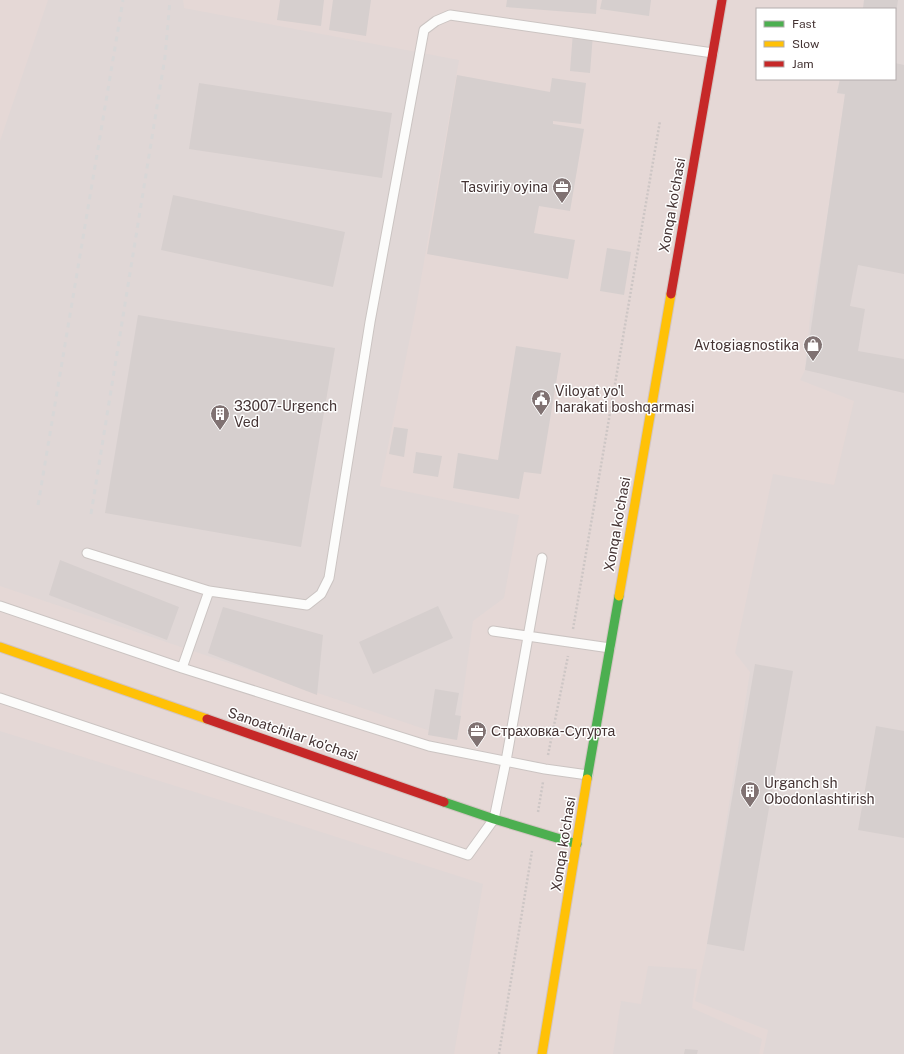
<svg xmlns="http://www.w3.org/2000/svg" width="904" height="1054" font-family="'Public Sans',sans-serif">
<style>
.residential{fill:#e5d8d6;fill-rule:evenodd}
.industrial{fill:#e0d7d6}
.building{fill:#d6cfce}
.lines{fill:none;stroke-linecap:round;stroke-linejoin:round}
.lane-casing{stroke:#cbc4c2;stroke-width:11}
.fast-casing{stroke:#d2c4c1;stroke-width:11}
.slow-casing{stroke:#d2c4c1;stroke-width:11}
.jam-casing{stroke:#d2c4c1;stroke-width:11}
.path{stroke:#cdc6c5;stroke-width:2.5;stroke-dasharray:2 2;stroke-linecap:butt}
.lane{stroke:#fcfcfb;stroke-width:9}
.fast{stroke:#4caf50;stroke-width:9}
.slow{stroke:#ffc107;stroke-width:9}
.jam{stroke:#c62828;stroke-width:9}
.rail{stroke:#d8d7d7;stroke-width:3;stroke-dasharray:5 5;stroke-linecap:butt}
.labels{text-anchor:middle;stroke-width:3;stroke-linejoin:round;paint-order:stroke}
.poi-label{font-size:14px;fill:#433;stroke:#fff;text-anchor:start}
.street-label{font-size:14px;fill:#433;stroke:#fff}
</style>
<rect width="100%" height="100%" fill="#eee8e6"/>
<!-- residential -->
<path class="residential" d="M0,0H904V1054H0ZM757,9H895V79H757Z"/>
<!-- industrial -->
<path class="industrial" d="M48,0H183L184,8L459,60L416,308L380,486L519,515L504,598L473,621L457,740L0,586V141Z
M864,0H904V1054H763L768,1030L695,1001L707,944L750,672L735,653L773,474L834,485L854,401L800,380L805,370L810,317L824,238L845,95L837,93L840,79H895V9H863Z
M0,731L265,814L483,884L454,1054H0Z
M648,966L697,969L692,1008L762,1039L759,1054H613L621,1001L641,1004Z"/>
<!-- building -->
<path class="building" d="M280,0H324L321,26L277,20Z
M333,0H371L366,36L329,30Z
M507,0H597L596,14L506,7Z
M602,0H651L649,16L600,9Z
M864,0H898L896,13L895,9H863Z
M573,32L593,34L590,73L570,71Z
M895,63L904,65V274L858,265L850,306L865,309L858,351L904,359V393L805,370L845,94L837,93L840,79H895Z
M457,75L550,92L552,78L586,83L581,124L553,121V124L584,129L570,211L539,206L534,233L575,240L568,279L427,254Z
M199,83L392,113L382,178L189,149Z
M173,195L345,232L333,287L161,250Z
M607,248L631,252L624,295L600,291Z
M138,315L335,348L301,547L105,513Z
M516,346L561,353L541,474L524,472L519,499L453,488L458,453L498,460Z
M394,427L408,429L404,457L389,454Z
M416,452L442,456L438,477L413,473Z
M60,560L179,607L167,640L49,595Z
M438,606L453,638L373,674L359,642Z
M223,607L323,635L317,695L208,653Z
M755,664L793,671L744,951L707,944Z
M435,689L459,693L455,715L461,716L457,740L428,735Z
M876,726L904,731V838L858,830Z
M685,1049L698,1050L697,1054H684Z"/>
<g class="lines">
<!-- lane casing -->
<g class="lane-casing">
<path id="lane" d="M87,553L209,591L307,605L321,594L329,578L370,322L424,30L436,21L450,15L713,53
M0,606L182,668L429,746L545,769L588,775
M493,631L610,648
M182,668L209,591
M0,698L468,855L494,819L506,761L542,558"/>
</g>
<!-- fast casing -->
<g class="fast-casing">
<path id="fast" d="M587,779L619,596
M444,802L494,819L577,844"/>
</g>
<!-- slow casing -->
<g class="slow-casing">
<path id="slow" d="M619,596L671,294
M0,647L207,719
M542,1054L587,779"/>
</g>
<!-- jam casing -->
<g class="jam-casing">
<path id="jam" d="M671,294L722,0
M207,719L444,802"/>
</g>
<!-- path -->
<path class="path" d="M573,629L660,121
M548,755L568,656
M538,812L543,782
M499,1054L532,851"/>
<!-- lane -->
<use href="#lane" class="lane"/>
<!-- fast -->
<use href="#fast" class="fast"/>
<!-- slow -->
<use href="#slow" class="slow"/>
<!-- jam -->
<use href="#jam" class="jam"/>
<!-- rail -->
<path class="rail" d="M38,505L123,0
M91,514L165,57L170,0"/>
</g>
<!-- icons -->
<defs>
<g id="office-pin" transform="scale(1)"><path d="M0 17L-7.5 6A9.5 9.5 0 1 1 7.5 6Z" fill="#807272" stroke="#fff"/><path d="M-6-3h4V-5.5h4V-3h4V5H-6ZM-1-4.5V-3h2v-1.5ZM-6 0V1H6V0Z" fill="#fff"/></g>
<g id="shop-pin" transform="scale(1)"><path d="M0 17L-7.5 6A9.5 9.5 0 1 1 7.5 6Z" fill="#807272" stroke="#fff"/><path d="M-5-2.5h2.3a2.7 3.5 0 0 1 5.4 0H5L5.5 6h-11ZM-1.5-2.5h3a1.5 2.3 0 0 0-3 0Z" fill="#fff"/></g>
<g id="civic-pin" transform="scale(1)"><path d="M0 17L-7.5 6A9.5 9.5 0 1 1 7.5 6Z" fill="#807272" stroke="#fff"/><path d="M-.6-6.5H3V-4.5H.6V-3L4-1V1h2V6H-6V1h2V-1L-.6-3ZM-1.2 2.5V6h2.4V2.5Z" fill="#fff"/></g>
<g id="building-pin" transform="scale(1)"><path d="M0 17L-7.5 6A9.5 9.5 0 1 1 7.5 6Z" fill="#807272" stroke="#fff"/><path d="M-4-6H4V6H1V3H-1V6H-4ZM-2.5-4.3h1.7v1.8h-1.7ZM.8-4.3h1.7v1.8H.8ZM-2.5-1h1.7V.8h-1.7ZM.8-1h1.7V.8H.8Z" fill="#fff"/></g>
</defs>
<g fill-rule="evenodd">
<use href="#office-pin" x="562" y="187"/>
<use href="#shop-pin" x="813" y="345"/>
<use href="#civic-pin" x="541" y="399"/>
<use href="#building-pin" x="220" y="414"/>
<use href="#office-pin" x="477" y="731"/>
<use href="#building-pin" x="750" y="791"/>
</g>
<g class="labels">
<!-- poi labels -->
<g class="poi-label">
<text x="548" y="192" text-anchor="end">Tasviriy oyina</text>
<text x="799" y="350" text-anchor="end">Avtogiagnostika</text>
<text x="555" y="396">Viloyat yo'l<tspan x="555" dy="16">harakati boshqarmasi</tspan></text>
<text x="234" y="411">33007-Urgench<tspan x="234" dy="16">Ved</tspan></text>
<text x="491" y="736">Страховка-Сугурта</text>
<text x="764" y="788">Urganch sh<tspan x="764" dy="16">Obodonlashtirish</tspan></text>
</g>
<!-- street labels -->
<g class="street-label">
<text transform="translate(672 205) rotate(-80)" y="5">Xonqa ko'chasi</text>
<text transform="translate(617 524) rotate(-80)" y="5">Xonqa ko'chasi</text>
<text transform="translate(293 734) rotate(19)" y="5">Sanoatchilar ko'chasi</text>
<text transform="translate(563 844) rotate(-81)" y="5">Xonqa ko'chasi</text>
</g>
</g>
<!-- legend -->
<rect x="756" y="8" width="140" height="72" fill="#ffffff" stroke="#b4adad"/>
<rect x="764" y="21" width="20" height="6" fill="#4caf50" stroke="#b4adad"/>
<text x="792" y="28" font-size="12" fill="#443333">Fast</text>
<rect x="764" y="41" width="20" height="6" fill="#ffc107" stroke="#b4adad"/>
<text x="792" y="48" font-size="12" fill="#443333">Slow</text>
<rect x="764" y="61" width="20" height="6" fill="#c62828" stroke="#b4adad"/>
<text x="792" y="68" font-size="12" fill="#443333">Jam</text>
</svg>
